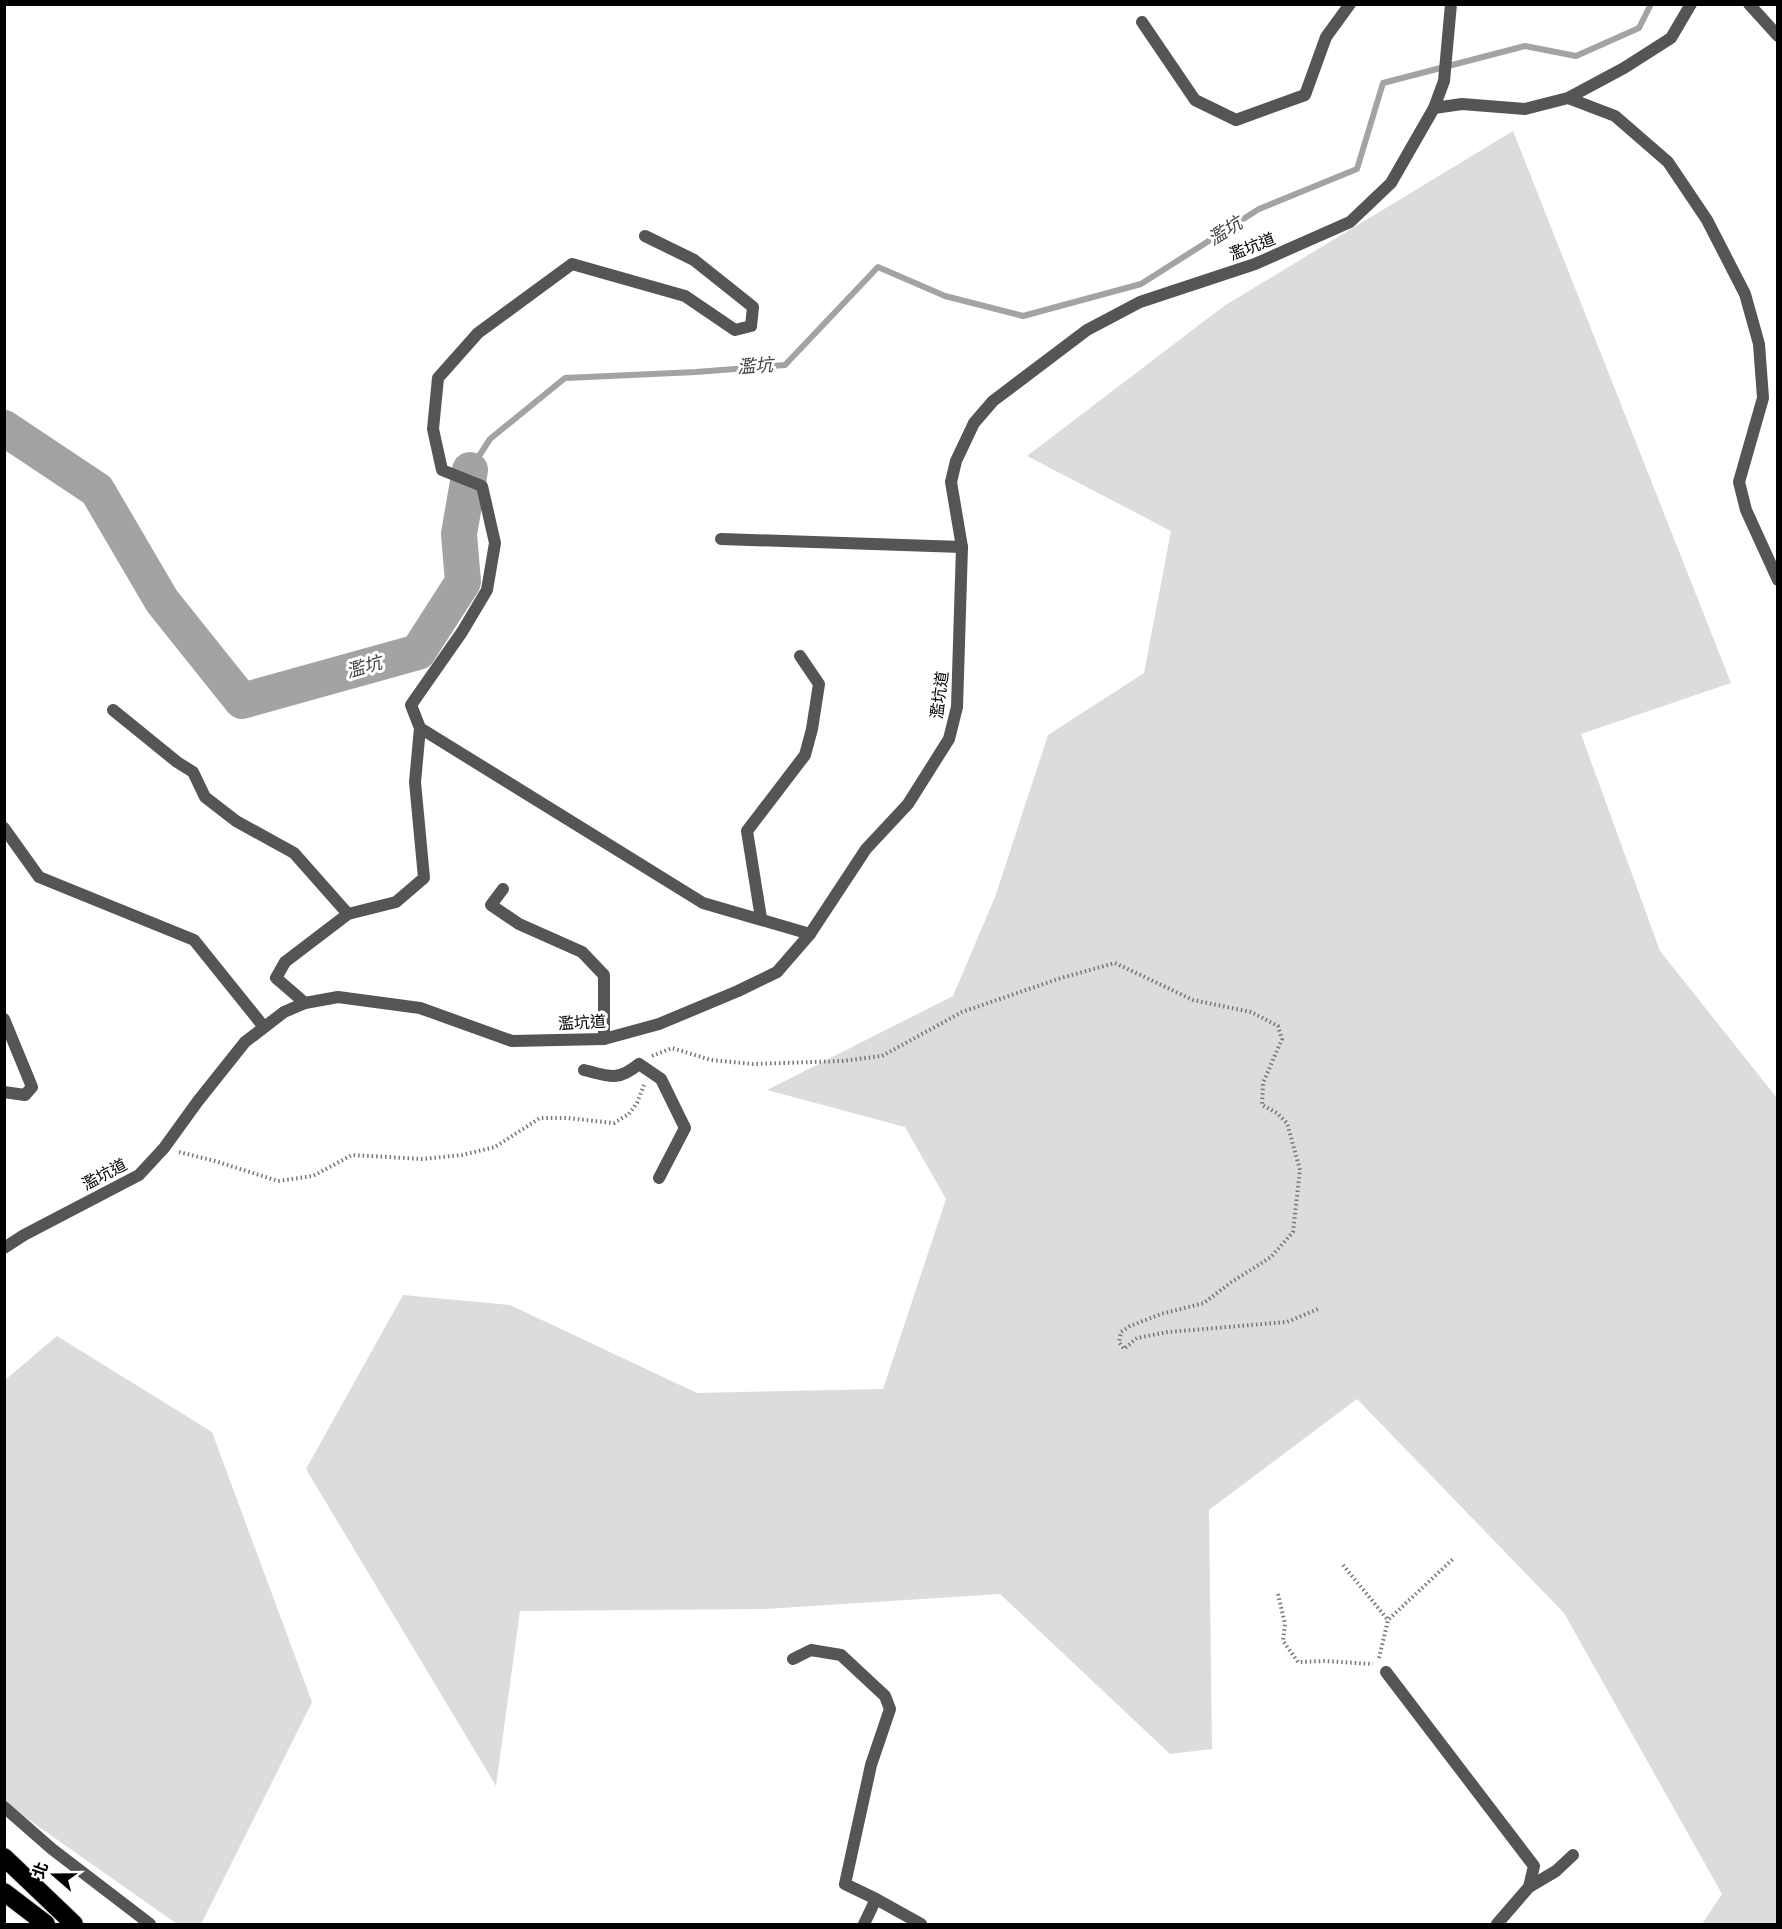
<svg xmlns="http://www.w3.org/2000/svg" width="1782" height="1929" font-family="Signika,'Noto Sans TC',sans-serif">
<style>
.green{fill:#dcdcdc}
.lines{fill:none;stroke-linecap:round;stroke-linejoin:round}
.stream{stroke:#a3a3a3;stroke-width:6}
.river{stroke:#a3a3a3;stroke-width:36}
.motorway-casing{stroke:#dbdbdb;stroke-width:20}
.path{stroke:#777;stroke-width:4;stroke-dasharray:1.5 3;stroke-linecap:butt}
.service{stroke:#555;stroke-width:12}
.minor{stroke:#555;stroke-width:12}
.motorway{stroke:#000;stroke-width:18}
.labels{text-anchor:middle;stroke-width:6;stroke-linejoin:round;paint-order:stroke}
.street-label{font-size:16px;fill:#000;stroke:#fff}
.water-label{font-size:18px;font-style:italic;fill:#444;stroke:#fff}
</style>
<rect width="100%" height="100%" fill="#fff"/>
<!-- green -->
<path class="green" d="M1513,131L1731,683L1581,734L1660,951L1777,1098V1924H1702L1722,1894L1564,1613L1357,1399L1209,1510L1212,1749L1170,1754L1000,1594L765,1609L520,1611L496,1786L306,1469L403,1295L510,1305L697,1393L883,1389L946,1199L905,1127L767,1090L953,996L995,897L1048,735L1144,673L1171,531L1027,456L1224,306Z
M57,1336L212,1432L312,1702L201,1924H177L5,1803V1380Z"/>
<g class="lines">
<!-- stream -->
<path class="stream" d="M470,470L490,439L565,378L696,372L785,365L878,267L945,296L1023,316L1141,284L1259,209L1357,169L1383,83L1525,46L1576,56L1639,28L1651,4"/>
<!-- river -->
<path class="river" d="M4,428L97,490L162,601L242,701L418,652L463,582L459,534L470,470"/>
<!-- motorway casing -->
<g class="motorway-casing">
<path id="motorway" d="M4,1857L74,1924
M4,1892L46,1924"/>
</g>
<!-- path -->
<path class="path" d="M652,1056L672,1048L711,1060L753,1064L842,1061L882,1056L962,1012L1061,978L1115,963L1193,1000L1251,1012L1278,1026L1282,1039L1263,1083L1262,1105L1277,1113L1287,1123L1300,1170L1293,1232L1271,1257L1230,1283L1204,1303L1161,1314L1130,1326L1121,1332L1119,1342L1124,1349L1137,1338L1168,1332L1287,1322L1318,1309
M179,1152L215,1161L278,1181L313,1176L352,1155L423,1159L462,1155L495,1147L540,1118H567L614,1123L629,1114L637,1103L644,1085
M1343,1565L1388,1620
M1278,1594L1285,1624L1283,1641L1298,1662L1324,1661L1373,1664
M1379,1658L1388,1620L1454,1558"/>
<!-- service -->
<path class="service" d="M1749,4L1778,36
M1142,22L1195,100L1236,120L1305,95L1326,37L1350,4
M1434,108L1444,81L1451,4
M721,539L962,547
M113,710L177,762L193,772L205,797L236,821L294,853L348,914
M420,728L703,903L810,934
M4,828L39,877L194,940L264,1027
M503,889L491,905L519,924L582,952L604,975V1039
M761,918L747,831L805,755L812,729L819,684L800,656
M305,1003L276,978L285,962L348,914L396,902L424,878L415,782L420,728L411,705L462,632L487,590L495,543L482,486L442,470L433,429L438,378L478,333L572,264L685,296L735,330L751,326L753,307L694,260L645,236
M4,1019L32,1087L25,1095L4,1092
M584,1070C609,1076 617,1082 639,1064L661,1079L685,1128L659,1178
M1529,1887L1556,1871L1573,1855
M864,1924L876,1899"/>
<!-- minor -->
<path class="minor" d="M1568,98L1615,116L1668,162L1707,220L1745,294L1759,344L1763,398L1739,482L1746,510L1778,580
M4,1248L24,1235L139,1175L164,1148L198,1101L245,1042L284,1012L305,1003L338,997L420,1008L512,1041L604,1039L659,1024L738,991L777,972L810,934L866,849L908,804L949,739L957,707L962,547L951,482L956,461L974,423L993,401L1087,330L1140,302L1255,264L1350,222L1391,183L1434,108L1462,104L1525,109L1568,98L1624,68L1671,38L1691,4
M793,1659L811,1650L841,1655L885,1696L890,1709L871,1765L845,1884L876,1899L921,1924
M1386,1672L1534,1866L1529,1887L1497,1924
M4,1807L52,1849L150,1924"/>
<!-- motorway -->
<use href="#motorway" class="motorway"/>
</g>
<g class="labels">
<!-- street labels -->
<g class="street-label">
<text transform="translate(1252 246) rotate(-21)" y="6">濫坑道</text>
<text transform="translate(939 695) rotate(-83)" y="6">濫坑道</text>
<text transform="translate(582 1022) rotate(-3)" y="6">濫坑道</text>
<text transform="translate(104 1174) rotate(-28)" y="6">濫坑道</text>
</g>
<!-- water labels -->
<g class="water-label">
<text transform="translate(1225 231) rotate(-32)" y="6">濫坑</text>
<text transform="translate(755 366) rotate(-4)" y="6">濫坑</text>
<text transform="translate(364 667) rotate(-16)" y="6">濫坑</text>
</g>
</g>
<!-- border -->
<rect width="1782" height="1929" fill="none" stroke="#000000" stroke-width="12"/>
<!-- north arrow -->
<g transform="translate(54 1875) rotate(290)" stroke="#ffffff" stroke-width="4.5" paint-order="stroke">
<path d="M0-4.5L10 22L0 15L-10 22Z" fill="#000000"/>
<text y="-9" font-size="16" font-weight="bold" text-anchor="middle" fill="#000000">北</text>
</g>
</svg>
